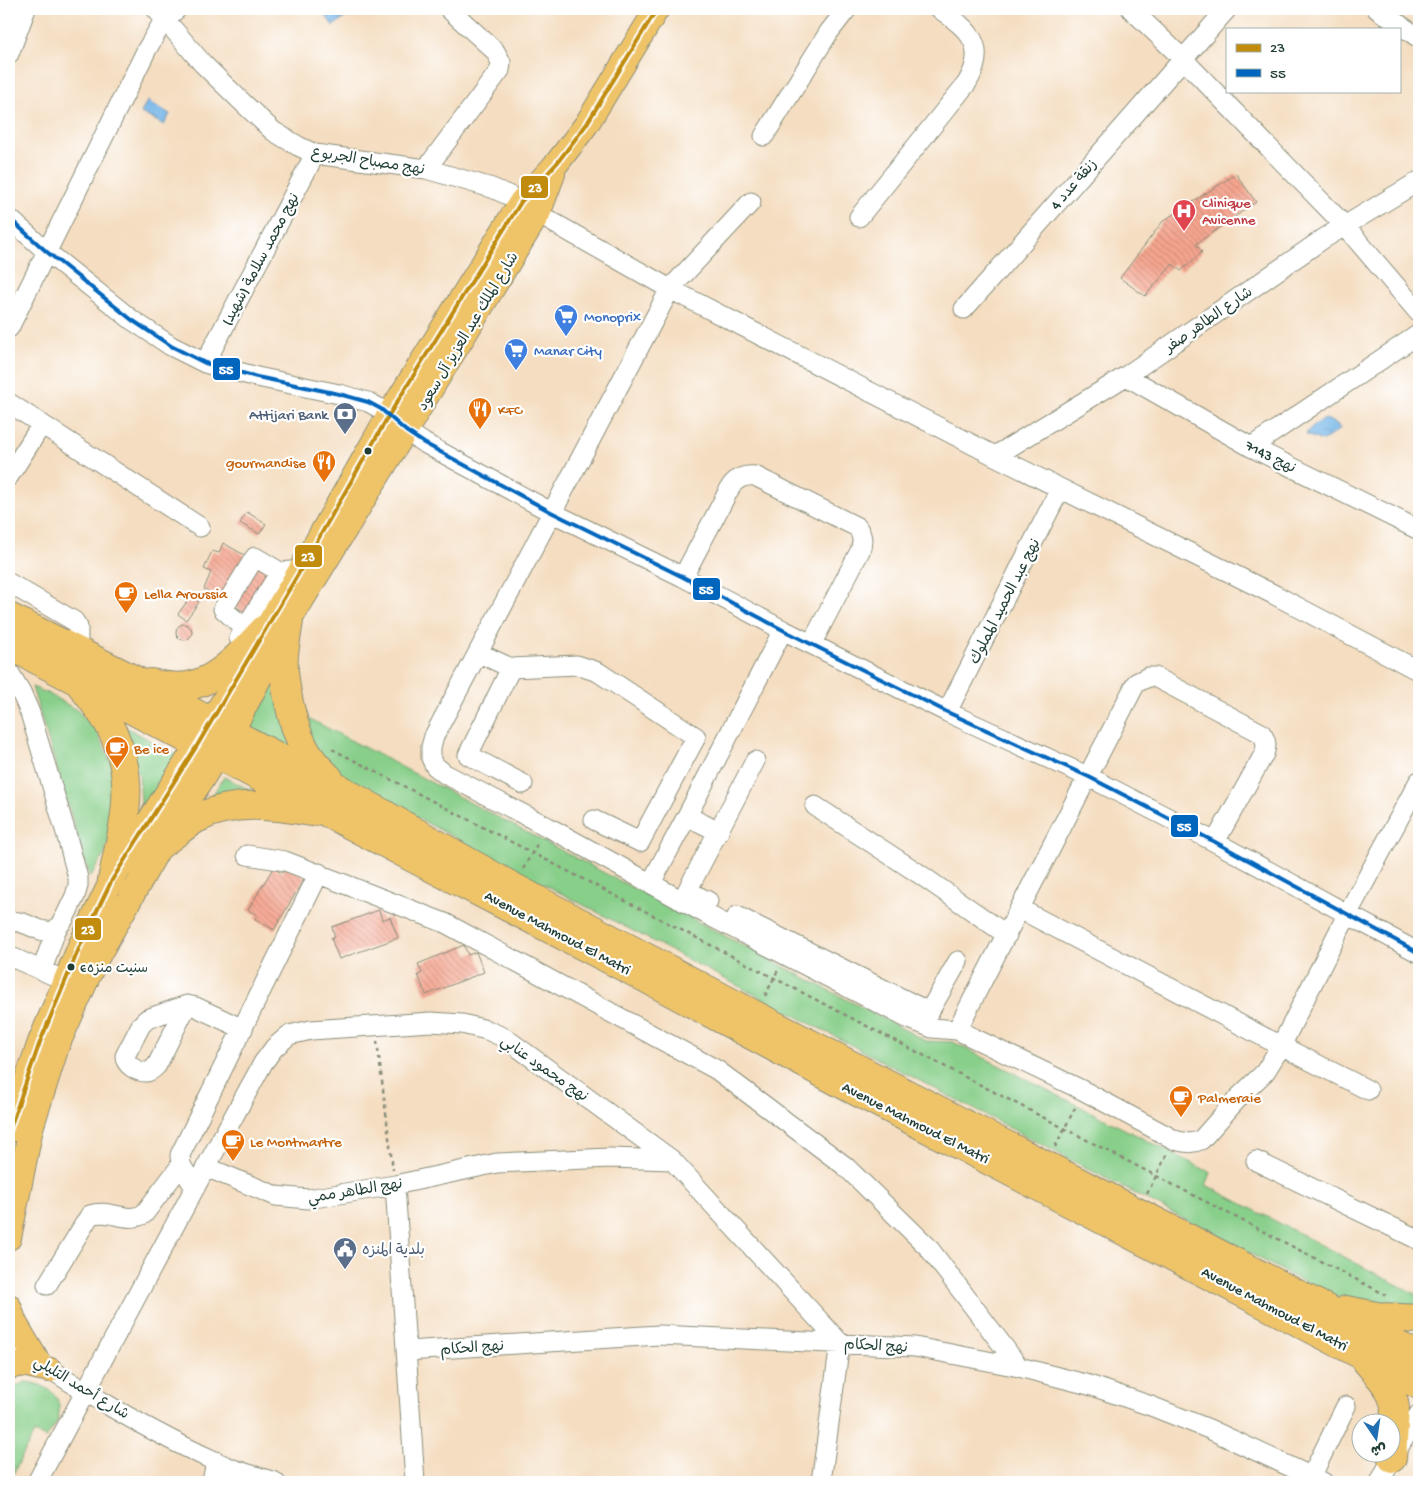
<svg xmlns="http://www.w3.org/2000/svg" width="1428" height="1491" font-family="'Gochi Hand','Playpen Sans Arabic',sans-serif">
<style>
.grass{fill:#88cf8a;stroke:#54865f}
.water{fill:url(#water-ripples);stroke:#48788e}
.building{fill:url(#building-back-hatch)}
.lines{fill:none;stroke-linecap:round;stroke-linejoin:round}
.minor-casing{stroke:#8a8d7a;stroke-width:21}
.major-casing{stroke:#8a8d7a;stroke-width:26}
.highway-casing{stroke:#8a8d7a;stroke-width:30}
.path{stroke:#8a8d7a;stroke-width:2.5;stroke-dasharray:4 4;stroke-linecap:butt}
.minor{stroke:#fff;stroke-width:19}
.major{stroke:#efc469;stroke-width:24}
.highway{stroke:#efc469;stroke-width:28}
.bus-1-casing{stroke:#fff;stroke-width:8}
.bus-2-casing{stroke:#fff;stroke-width:8}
.bus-1{stroke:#c18c0d;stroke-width:4}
.bus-2{stroke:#0065bd;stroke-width:4}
.bus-dot{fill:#1f3d34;stroke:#fff;stroke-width:2}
.labels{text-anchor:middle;stroke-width:4.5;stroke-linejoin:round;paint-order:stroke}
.bus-label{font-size:14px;fill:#1f3d34;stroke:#fff;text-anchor:start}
.street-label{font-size:15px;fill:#1f3d34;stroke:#fff}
.health-label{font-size:15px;fill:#be3a42;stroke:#fff;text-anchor:start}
.shop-label{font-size:15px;fill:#366cbe;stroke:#fff;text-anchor:start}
.food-label{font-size:15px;fill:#c56008;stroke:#fff;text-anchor:start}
.service-label{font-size:15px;fill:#4e5e75;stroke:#fff;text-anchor:end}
.line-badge{stroke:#fff;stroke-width:2}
.badge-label{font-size:14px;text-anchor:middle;font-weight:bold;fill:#fff}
</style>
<defs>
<pattern id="water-ripples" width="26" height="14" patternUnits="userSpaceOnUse" patternTransform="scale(1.25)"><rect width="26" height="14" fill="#72b4e7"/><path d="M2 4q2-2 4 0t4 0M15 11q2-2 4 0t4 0" fill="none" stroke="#5d94bc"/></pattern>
<pattern id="building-back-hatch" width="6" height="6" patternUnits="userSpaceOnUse" patternTransform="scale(1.25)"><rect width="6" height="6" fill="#f7a690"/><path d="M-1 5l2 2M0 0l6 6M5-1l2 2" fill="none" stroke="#c78876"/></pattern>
</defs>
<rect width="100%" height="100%" fill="#fff"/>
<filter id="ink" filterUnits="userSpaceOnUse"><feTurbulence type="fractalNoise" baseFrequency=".02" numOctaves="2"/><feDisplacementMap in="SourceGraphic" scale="10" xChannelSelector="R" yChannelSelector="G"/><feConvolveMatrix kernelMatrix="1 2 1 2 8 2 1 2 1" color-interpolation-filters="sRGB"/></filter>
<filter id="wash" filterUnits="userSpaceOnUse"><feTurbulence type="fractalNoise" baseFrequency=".0096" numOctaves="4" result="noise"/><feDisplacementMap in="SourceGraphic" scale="20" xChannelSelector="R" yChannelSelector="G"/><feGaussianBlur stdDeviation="1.12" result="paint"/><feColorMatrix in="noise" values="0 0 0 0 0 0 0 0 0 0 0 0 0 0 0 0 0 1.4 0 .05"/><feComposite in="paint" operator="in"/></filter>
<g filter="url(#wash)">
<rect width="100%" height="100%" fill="#f4ddc0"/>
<!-- grass -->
<path class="grass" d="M277,675L308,718L926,1041L953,1042L1211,1173L1206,1185L1419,1296V1312L1357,1305L1314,1287L247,729Z
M32,687L49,694L78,711L95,728L110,760L119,790L105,854L90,877Z
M120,724L179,756L138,824L141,801L139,775Z
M224,777L268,799L200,815Z
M25,1382C47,1384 66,1396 57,1421C55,1427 49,1433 46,1438L34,1433L9,1482V1390Z"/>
<!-- water -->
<path class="water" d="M321,9H348L352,13L333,26Z
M147,101L170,114L164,125L141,113Z
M1326,419L1337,424L1340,429L1323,441L1306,435C1308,428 1319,421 1326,419Z"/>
<g id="blocks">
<!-- building -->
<path class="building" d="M1236,174L1256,202L1196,244L1202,252L1181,271L1173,264L1145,296L1120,278L1163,221Z
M247,512L266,524L259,534L240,523Z
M223,543L246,556L221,598L204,589L211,572L204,569L212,551L219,553Z
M258,564L272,573L248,614L233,605Z
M191,596L199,602L186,620L178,614Z
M176 632a8 8 0 1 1 16 0a8 8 0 1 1-16 0Z
M286,866L305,877L274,930L255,919L257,915L248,910L273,868L282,873Z
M379,910L382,920L390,917L398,938L339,959L331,938L335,937L332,927Z
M464,945L468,955L476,952L484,972L426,995L418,975L422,973L418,964Z"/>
</g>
</g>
<g filter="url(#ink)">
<use href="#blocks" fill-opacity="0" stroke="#8a8d7a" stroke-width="1"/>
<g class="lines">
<!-- minor casing -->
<g class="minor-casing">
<path id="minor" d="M156,9L203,64L242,102L273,131L298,146L315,154L426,169L492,188L510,196L538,214L670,289L995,456L1275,595L1419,671
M1131,9L1182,58L1345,226L1419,313
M1377,9L1419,38
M9,54L26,9
M764,136L829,32L847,9
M426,169L500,70L501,62L495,51L449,9
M751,202L670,289L434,736L431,747V758L435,766L445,774L548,827L708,915L907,1018L932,1028L957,1030L1084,1091L1175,1140C1185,1143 1192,1144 1201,1140L1241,1095L1265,1072L1281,1046L1348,913L1419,781
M859,217L967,83C989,46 969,30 940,9
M9,218L47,252L132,320L171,346L205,363L257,377L339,394L368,402L381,409L406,431L424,443L551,512L683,577L783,630L947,712L1089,777L1215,842L1419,953
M964,309L1227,9
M9,328L147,49L164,20L177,9
M205,363L315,154
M1126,376L1251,447L1419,530
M9,403L200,527
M1251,447L1419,334
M995,456L1126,376L1323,239L1419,181
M9,476L42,424
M683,577L731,486C737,478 745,475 755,476L857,527C863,536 863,541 860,551L812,643
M9,583L74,621L78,627V651
M245,629L223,609L255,557L280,572
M239,638L280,572L292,571
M479,653L511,668L577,665L598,672L696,737L640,842L594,820
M511,668L468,755L523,784
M9,672L21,692L30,713L66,833L78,878V886L75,896L64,919L56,930L42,970
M947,712L1060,489
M815,806L918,873L1007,935
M687,816L719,832
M247,855L285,861L445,923L717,1070L845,1166L928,1247L1019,1367
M651,883L687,816L783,630
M708,901L687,891L755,761
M1020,909L1281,1046L1368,1090
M737,916L929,1012L958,961
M9,922C26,918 38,936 56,930
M9,956L66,981
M187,1005L157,1065C154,1068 151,1072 146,1072C137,1072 125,1065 125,1056L141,1025L147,1019L187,1005L196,1007L243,1029
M957,1030L1136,683L1148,677H1155L1261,733C1267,741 1267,746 1264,754L1215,842
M1256,1161L1419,1240
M206,1167L263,1063L274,1048L289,1035L311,1030L431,1022L462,1024L487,1030L505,1038L672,1160L840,1343L821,1482
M395,1185L415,1482
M195,1188L181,1165L180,1155L319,873
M47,1285L90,1215C110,1208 125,1224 144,1214L181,1165
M9,1340C74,1388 153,1434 228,1467C243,1473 260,1477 275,1482
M407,1351L659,1335L915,1347L1019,1367L1089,1385L1151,1406L1209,1429L1323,1482
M1311,1477L1346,1406
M37,1482L206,1167L276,1196L308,1199L395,1185L497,1163L610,1158L672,1160
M212,1482L216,1461
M1380,1482L1392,1458L1419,1414"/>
</g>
<!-- major casing -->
<g class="major-casing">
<path id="major" d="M9,1131L40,1042L80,946L112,880L198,744L300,571L389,415L521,202L557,163L586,125L657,9
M9,1238L31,1128L57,1046L95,961L161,844L231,733L289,621L538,214L553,174
M9,1306L15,1323L38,1362
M9,1367L22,1364L50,1370"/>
</g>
<!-- highway casing -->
<g class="highway-casing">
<path id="highway" d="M9,617L139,682L211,722L338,788L513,887L755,1015L971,1127L1419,1356
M289,621C287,633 285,644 284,655C282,678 292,725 303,745C309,758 319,768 329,778
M9,645L413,858L645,978L844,1085L1419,1385
M150,683C165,686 181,689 196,684C223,676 246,648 265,629
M81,685C90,697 100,710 108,723C139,778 124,822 112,880
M161,844C173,836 184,826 196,819C231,800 274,805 312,812
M1346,1310L1382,1317L1419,1319
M1367,1362C1379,1376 1393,1389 1395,1408L1392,1458"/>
</g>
<!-- path -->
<path class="path" d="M332,749L1386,1295
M523,869L539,841
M765,996L778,970
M377,1041L393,1170
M1055,1147L1076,1106
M1147,1194L1167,1154"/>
<!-- minor -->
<use href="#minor" class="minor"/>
<!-- major -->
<use href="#major" class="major"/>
<!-- highway -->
<use href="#highway" class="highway"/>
<!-- bus-1 casing -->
<g class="bus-1-casing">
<path id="bus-1" d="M9,1131L40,1042L80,946L112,880L198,744L300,571L389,415L521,202L557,163L586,125L657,9"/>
</g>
<!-- bus-2 casing -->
<g class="bus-2-casing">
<path id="bus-2" d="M9,218L47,252L132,320L171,346L205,363L257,377L339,394L368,402L381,409L406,431L424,443L551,512L683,577L783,630L947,712L1089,777L1215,842L1419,953"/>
</g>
<!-- bus-1 -->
<use href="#bus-1" class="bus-1"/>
<!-- bus-2 -->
<use href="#bus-2" class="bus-2"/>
</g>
</g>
<!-- icons -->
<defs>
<g id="hospital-pin" transform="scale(1.25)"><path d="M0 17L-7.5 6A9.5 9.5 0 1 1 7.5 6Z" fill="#e0444e" stroke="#fff"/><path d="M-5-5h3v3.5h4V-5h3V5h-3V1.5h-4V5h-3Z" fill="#fff"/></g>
<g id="supermarket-pin" transform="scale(1.25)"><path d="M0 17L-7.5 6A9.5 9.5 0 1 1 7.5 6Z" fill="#3f7fe0" stroke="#fff"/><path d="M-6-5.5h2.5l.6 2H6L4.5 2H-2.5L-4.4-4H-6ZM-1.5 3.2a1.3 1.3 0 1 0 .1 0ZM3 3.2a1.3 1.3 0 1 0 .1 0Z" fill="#fff"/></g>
<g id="restaurant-pin" transform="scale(1.25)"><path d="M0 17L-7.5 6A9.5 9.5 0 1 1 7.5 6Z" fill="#e8710a" stroke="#fff"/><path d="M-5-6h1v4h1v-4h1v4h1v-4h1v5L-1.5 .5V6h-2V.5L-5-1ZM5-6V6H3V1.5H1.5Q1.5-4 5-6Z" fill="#fff"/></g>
<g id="bank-pin" transform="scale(1.25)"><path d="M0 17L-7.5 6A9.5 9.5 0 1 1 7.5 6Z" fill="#5c6f8a" stroke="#fff"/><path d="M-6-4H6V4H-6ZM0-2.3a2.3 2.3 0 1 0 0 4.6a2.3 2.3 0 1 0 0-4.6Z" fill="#fff"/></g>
<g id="cafe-pin" transform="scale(1.25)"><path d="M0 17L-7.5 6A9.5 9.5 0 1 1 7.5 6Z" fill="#e8710a" stroke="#fff"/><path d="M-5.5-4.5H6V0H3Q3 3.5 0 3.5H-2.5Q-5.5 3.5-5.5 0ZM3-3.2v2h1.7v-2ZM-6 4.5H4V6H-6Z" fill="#fff"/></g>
<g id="civic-pin" transform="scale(1.25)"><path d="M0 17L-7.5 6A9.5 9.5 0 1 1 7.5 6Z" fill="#5c6f8a" stroke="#fff"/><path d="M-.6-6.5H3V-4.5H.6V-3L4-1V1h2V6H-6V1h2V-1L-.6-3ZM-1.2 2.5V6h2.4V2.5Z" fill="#fff"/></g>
</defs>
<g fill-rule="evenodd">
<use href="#hospital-pin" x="1184" y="211"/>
<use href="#supermarket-pin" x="566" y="316"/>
<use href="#supermarket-pin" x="516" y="350"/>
<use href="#restaurant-pin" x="480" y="409"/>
<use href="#bank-pin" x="345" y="414"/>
<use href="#restaurant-pin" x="324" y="462"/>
<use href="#cafe-pin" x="126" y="593"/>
<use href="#cafe-pin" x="117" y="748"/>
<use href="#cafe-pin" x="1181" y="1097"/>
<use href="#cafe-pin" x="233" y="1141"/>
<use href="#civic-pin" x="345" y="1249"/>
</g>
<!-- markers -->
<g class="bus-dot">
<circle cx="368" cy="451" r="4.5"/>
<circle cx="71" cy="967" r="4.5"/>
</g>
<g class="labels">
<!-- bus labels -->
<g class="bus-label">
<text x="80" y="972">سنيت منزه6</text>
</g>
<!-- street labels -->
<g class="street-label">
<text transform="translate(368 160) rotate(9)" y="5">نهج مصباح الجربوع</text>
<text transform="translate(1073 184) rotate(-49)" y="5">زنقة عدد 4</text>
<text transform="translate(260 259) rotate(-62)" y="5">نهج محمد سلامة (شهيد)</text>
<text transform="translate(1208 319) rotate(-35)" y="5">شارع الطاهر صفر</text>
<text transform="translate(467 331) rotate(-59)" y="5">شارع الملك عبد العزيز آل سعود</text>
<text transform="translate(1271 456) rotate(27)" y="5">نهج 7143</text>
<text transform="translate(1004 601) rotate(-63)" y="5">نهج عبد الحميد المملوك</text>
<text transform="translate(558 932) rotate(28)" y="5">Avenue Mahmoud El Matri</text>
<text transform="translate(545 1068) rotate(35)" y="5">نهج محمود عنابي</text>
<text transform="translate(916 1122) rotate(27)" y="5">Avenue Mahmoud El Matri</text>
<text transform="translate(355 1190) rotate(-9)" y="5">نهج الطاهر ممي</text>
<text transform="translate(1275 1308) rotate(28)" y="5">Avenue Mahmoud El Matri</text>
<text transform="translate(876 1345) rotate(3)" y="5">نهج الحكام</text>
<text transform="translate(472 1347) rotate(-4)" y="5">نهج الحكام</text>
<text transform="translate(82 1387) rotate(31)" y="5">شارع أحمد التليلي</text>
</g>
<!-- health labels -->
<g class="health-label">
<text x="1202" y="207">Clinique<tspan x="1202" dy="17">Avicenne</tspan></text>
</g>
<!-- shop labels -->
<g class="shop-label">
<text x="584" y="321">Monoprix</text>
<text x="534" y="355">Manar City</text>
</g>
<!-- food labels -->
<g class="food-label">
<text x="498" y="414">KFC</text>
<text x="306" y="467" text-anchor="end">gourmandise</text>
<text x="144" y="598">Lella Aroussia</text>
<text x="134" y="753">Be ice</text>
<text x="1198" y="1102">Palmeraie</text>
<text x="250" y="1146">Le Montmartre</text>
</g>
<!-- service labels -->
<g class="service-label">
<text x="328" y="419">Attijari Bank</text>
<text x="362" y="1254" text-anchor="start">بلدية المنزه</text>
</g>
</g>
<g class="line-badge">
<rect x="520" y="175" width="29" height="24" rx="5" fill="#c18c0d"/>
<rect x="212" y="357" width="29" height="24" rx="5" fill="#0065bd"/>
<rect x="294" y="544" width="29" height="24" rx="5" fill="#c18c0d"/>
<rect x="692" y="577" width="29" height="24" rx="5" fill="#0065bd"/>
<rect x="1170" y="814" width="29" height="24" rx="5" fill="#0065bd"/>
<rect x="74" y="917" width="28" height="24" rx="5" fill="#c18c0d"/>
</g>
<g class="badge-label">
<text x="535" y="192">23</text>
<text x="226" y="374">55</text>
<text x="308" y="561">23</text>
<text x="706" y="594">55</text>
<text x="1184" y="831">55</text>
<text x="88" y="934">23</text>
</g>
<!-- margin -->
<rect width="1428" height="1491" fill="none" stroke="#fff" stroke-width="30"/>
<!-- legend -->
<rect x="1226" y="28" width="175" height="65" fill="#ffffff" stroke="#a5b1ae"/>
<rect x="1236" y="44" width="25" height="8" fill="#c18c0d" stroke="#a5b1ae"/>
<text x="1270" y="52" font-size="15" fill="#1f3d34">23</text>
<rect x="1236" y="69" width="25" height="8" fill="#0065bd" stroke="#a5b1ae"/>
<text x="1270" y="78" font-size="15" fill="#1f3d34">55</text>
<!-- north arrow -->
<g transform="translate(1376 1438) rotate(167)"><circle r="24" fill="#ffffff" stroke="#a5b1ae"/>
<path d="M0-4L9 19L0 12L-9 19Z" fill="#1f6fb2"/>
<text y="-8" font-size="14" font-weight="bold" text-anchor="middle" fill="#1f3d34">ش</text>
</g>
</svg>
